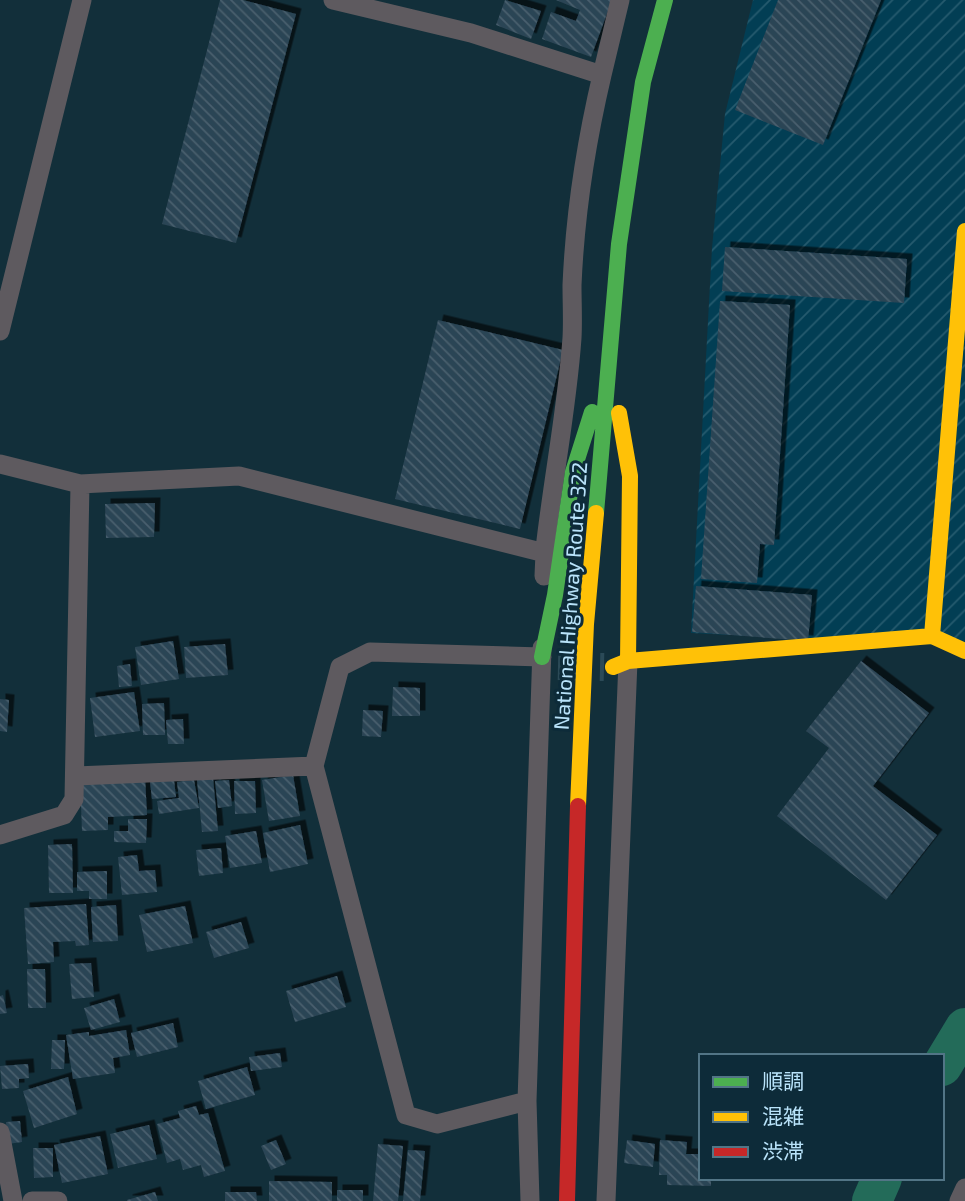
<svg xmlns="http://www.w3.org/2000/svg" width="965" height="1201" font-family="'Exo 2','Noto Sans JP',sans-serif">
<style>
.industrial{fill:url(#industrial-furrows)}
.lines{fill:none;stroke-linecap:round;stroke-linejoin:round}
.river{stroke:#236b59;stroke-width:40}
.building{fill:url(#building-back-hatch);filter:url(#shadow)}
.secondary-tunnel{stroke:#2b4a57;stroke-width:28;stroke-dasharray:28 14;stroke-linecap:butt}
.street{stroke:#5e5a5f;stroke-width:19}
.fast{stroke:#4caf50;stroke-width:16}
.slow{stroke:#ffc107;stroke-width:16}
.jam{stroke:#c62828;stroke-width:16}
.labels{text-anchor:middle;stroke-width:6;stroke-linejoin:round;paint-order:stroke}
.street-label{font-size:21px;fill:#b9e3fa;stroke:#0d2b39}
</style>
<defs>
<pattern id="industrial-furrows" width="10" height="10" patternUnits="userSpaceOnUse" patternTransform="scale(1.75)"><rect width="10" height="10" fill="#023e54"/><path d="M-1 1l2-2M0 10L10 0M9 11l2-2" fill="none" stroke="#255a6e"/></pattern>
<pattern id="building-back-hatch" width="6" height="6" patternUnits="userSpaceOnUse" patternTransform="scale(1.75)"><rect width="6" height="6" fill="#2c4454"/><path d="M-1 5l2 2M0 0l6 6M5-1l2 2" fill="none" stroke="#485f6e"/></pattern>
<filter id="shadow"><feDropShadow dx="5.5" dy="-5.5" stdDeviation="0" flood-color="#0009"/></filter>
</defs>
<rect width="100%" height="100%" fill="#122f3a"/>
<!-- industrial -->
<path class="industrial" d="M753,0H965V646L691,633L712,248L725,114Z"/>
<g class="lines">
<!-- river -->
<path class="river" d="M942,1066L965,1028
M872,1201L882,1178"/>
</g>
<!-- building -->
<path class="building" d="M220,0H243L296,14L236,243L162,224Z
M505,0L541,11L531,39L496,25Z
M556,0H612L591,57L542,39L551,12L576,21L580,10Z
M778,0H881L823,145L735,110Z
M725,247L907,259L904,303L722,291Z
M720,301L790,305L774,545L760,544L757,583L701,579Z
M438,320L563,350L520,529L395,499Z
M155,503L154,537L106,538L105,504Z
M696,586L812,595L808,641L692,632Z
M173,641L179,679L141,685L135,647Z
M225,644L228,675L186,678L184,647Z
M861,661L929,713L873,786L937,835L886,900L777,816L829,748L806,731Z
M130,664L132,686L119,687L117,666Z
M393,687L420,688V716H392Z
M134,692L140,731L95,737L90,698Z
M0,699L9,700L7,732L0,731Z
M164,703L165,735H143L142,704Z
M363,710L383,711L381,737L362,736Z
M183,719L184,744H168L166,720Z
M293,775L300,816L269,821L262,780Z
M145,777L147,815L108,817V830L82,831L80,780Z
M213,778L218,831L202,832L197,780Z
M174,780L176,797L152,799L150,782Z
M194,780L199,808L159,814L157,801L179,798L177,782Z
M229,780L232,806L218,808L215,781Z
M234,781H255L256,813L235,814Z
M128,819H147L146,843L114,842V831H128Z
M300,825L308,864L270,872L263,833Z
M256,831L262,863L230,868L225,836Z
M72,844L73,893H49L48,845Z
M221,848L223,873L199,876L196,850Z
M137,855L139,871L155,870L157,892L122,895L118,857Z
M107,871V899H89V891H77V872Z
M86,904L89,945L76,946L75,941L53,942L54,962L28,964L24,908Z
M116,905L118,941L93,942L91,907Z
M185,906L193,943L147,952L139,915Z
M241,922L249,948L214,958L206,932Z
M91,963L94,997L72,999L69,964Z
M27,969H45L46,1008H28Z
M337,976L346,1007L295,1022L286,991Z
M3,995L7,1013L0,1014V996Z
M114,999L120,1022L91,1030L84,1008Z
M173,1023L178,1047L137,1057L131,1033Z
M126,1030L130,1055L113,1058L115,1073L73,1079L66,1035L89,1032V1036Z
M52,1040H65L64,1069H51Z
M280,1053L282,1067L251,1071L249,1057Z
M28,1064L29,1078L19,1079V1088L2,1089L0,1066Z
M247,1067L255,1095L206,1109L198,1081Z
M68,1077L77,1114L34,1128L23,1091Z
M196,1106L199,1115L208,1113L225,1171L204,1177L201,1165L183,1170L180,1159L167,1163L157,1124L180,1118L178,1111Z
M20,1121L22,1142L8,1144L6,1122Z
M149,1125L157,1159L118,1168L110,1134Z
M100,1136L108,1174L62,1183L54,1145Z
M276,1140L286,1164L271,1170L261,1146Z
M627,1140L655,1144L653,1167L624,1163Z
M660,1140L687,1142L686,1154H701V1178H711V1186L667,1185V1175H659Z
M378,1144L403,1146L398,1201H373Z
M33,1148H53V1177L34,1178Z
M408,1150L425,1151L420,1201H403Z
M269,1181L332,1182V1201H269Z
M337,1190H363V1201H337Z
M155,1192L158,1201H127V1200Z
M225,1192H256L257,1201H225Z"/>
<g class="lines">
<!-- secondary-tunnel -->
<path class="secondary-tunnel" d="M558,666L604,667"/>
<!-- street -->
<path class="street" d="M333,0L471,33L602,75L620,0
M0,331L82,0
M0,464L80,484L239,476L545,553L544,576
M545,549C553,478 567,409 572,338C573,321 572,303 572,285C575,215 586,143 602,75
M76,776L314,766
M0,835L64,815L74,799L80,484
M527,1101L437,1124L406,1115L314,766L340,667L370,652L542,657
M0,1132L13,1201
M32,1201H58
M530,1201L527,1101L542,648
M606,1201L628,661
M959,1201L965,1188"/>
<!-- fast -->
<path class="fast" d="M596,513L619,244L643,82L665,0
M542,657L555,595L573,472L592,412"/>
<!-- slow -->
<path class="slow" d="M619,413L630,476L628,661
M932,636L965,231
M613,667L628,661L932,636L965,651
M578,806L586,624L596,513"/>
<!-- jam -->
<path class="jam" d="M567,1201L578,806"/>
</g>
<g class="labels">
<!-- street labels -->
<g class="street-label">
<text transform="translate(571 596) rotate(-86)" y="7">National Highway Route 322</text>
</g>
</g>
<!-- legend -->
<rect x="699" y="1054" width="245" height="126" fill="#0d2b39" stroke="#527586" stroke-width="2"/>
<rect x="713" y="1077" width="35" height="10" fill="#4caf50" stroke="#527586" stroke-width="2"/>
<text x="762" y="1089" font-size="21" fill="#b9e3fa">順調</text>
<rect x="713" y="1112" width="35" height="10" fill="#ffc107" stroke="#527586" stroke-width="2"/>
<text x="762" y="1124" font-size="21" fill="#b9e3fa">混雑</text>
<rect x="713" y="1147" width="35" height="10" fill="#c62828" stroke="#527586" stroke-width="2"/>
<text x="762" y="1159" font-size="21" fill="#b9e3fa">渋滞</text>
</svg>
